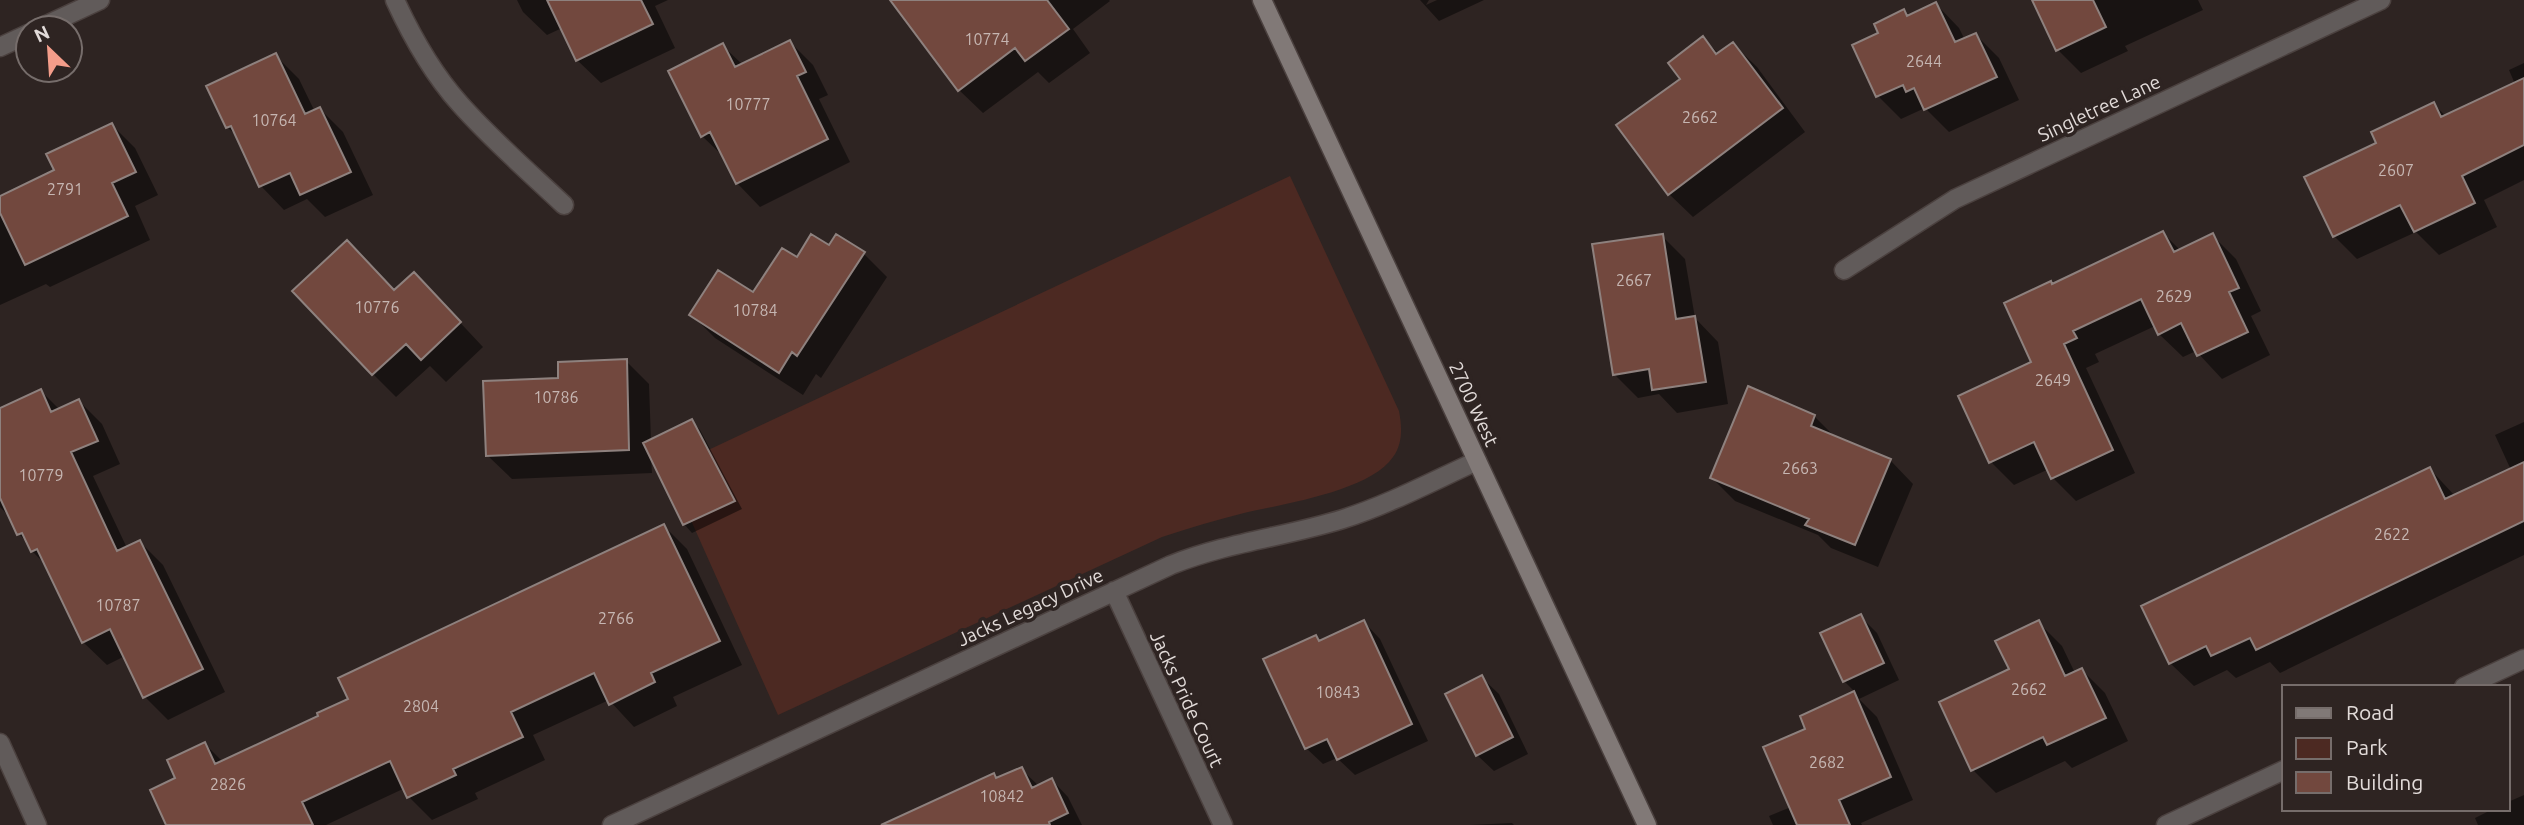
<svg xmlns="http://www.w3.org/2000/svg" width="2524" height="825" font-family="Ubuntu,sans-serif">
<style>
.green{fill:#4c2922}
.shadow{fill:#0007}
.building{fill:#72483e;stroke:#8e817e;stroke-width:2}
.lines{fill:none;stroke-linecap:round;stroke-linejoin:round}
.street-casing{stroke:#4b413f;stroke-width:21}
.secondary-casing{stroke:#4b413f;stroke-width:21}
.street{stroke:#615b5a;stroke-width:18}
.secondary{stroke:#817977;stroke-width:18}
.labels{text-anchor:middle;stroke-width:7;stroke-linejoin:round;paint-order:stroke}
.number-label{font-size:16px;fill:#c6b6b2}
.street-label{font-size:19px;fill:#e2dbd9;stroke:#2e2422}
</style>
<rect width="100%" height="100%" fill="#2e2422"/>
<!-- green -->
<path class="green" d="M1290,176L1399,411C1402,427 1403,443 1393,457C1370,491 1283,504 1244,513C1216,520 1189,528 1162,537L778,715L668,469Z"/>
<!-- shadow -->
<path class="shadow" d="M517,0H668L655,6L675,48L601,83L577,60L562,28L547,35L523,12Z
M907,0H1109L1110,1L1073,29L1090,53L1049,83L1038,72L983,113L959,90Z
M1420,0H1429L1426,5L1437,0H1484L1439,21Z
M2034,0H2198L2203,10L2125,46L2128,51L2081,73L2058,50Z
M1936,4L1959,28L1965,40L1976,35L1999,58L2019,100L1949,132L1925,108L1901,119L1878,96L1881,34L1904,11L1909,17Z
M1703,38L1719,54L1733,44L1757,67L1805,132L1693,217L1669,194L1682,79Z
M790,42L813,65L828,95L819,99L850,162L760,207L737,183L725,158L702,136L723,46L743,65Z
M276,56L299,79L315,112L320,109L343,132L373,195L325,217L307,199L284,210L261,186L239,138L227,127Z
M2524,63V180L2484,200L2497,227L2439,255L2416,232L2357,259L2334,236L2378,144L2433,104L2446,116L2515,84L2509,70Z
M112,125L135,148L158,195L135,206L150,240L50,287L46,284L0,305V197L57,170Z
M2163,233L2181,251L2212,235L2236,259L2261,311L2251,316L2270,355L2222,379L2196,351L2183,357L2159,334L2155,326L2095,354L2099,362L2086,368L2135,473L2076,501L2053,478L2049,469L2014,485L1991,462L2033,363L2053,286Z
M1662,236L1685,259L1695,318L1718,342L1728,404L1677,413L1659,394L1638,398L1614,374Z
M830,248L864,254L887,277L821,378L816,374L803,395L715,338L691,314L753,294L798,259Z
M394,292L437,298L483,347L446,382L430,366L396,397L373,374Z
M626,361L649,384L651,441L692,421L700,430L742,509L692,533L684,524L651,457L652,473L512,479L488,456L560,379Z
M41,391L60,410L79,401L102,424L120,464L93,476L127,548L140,542L163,565L225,692L168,720L144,696L125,656L107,665L83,642L46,565L32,551L29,544L19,534L12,519L0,507V410Z
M1814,416L1837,439L1890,460L1913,484L1878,567L1831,548L1818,535L1735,501L1712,478Z
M2524,422V555L2280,673L2270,662L2236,678L2227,670L2194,686L2170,663L2430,469L2455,496L2511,470L2495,435Z
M664,526L687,549L742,665L673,697L677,706L634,727L609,700L533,735L545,760L475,793L478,799L432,820L409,797L405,788L326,825H168L177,779L205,744L223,762L321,717Z
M1860,616L1877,633L1899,680L1859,699L1877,717L1913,800L1861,823L1862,825H1773L1769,816L1791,807L1807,730L1802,717L1856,693L1844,681Z
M1364,622L1380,639L1428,741L1355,775L1337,758L1323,764L1306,748L1316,637L1321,642Z
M2039,623L2062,646L2075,673L2082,670L2105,693L2128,741L2072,768L2065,761L1996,793L1973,770L2011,670Z
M1482,678L1499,694L1528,754L1494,771L1477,755Z
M1021,769L1039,786L1052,780L1068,797L1082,825H939L993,775L998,780Z
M2524,795V825H2478L2475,818L2493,809H2508V802Z
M1512,823L1514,825H1470Z"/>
<!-- building -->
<path class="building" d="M547,0H641L653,24L576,61Z
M890,0H1047L1069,29L1025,61L1015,48L958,91Z
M2032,0H2093L2106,27L2056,51Z
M1936,2L1955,42L1976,33L1997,77L1924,110L1914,88L1906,92L1903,85L1876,97L1852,45L1878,33L1874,24L1904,9L1907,16Z
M1703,36L1716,54L1733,42L1783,108L1668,195L1616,125L1680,79L1668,63Z
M790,40L806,72L797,76L828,139L736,184L710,132L701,137L668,71L723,43L735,67Z
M276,53L305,114L320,107L351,172L300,195L290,173L259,187L231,126L226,128L206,86Z
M2524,78V145L2462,176L2475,203L2414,232L2400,205L2333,237L2304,177L2376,143L2371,132L2434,102L2441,117Z
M112,123L136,172L112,183L128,216L25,265L0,213V196L54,170L46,154Z
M2163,231L2174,252L2213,233L2239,288L2229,292L2248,332L2197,356L2181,323L2158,335L2141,299L2073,331L2077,338L2064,344L2113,450L2051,479L2034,442L1989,463L1958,396L2031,362L2004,303L2051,281L2052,284Z
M811,234L829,245L836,234L865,252L797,356L792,352L779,373L689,315L718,270L753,292L782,248L797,257Z
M1663,234L1676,319L1695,316L1706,382L1652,390L1649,369L1613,375L1592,244Z
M347,240L394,290L414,272L461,322L421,360L406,344L372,375L292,291Z
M627,359L629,450L486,456L483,381L558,378V362Z
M1748,386L1815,415L1811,426L1891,459L1855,545L1805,525L1809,519L1710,478Z
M41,389L51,412L79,399L98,441L71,452L117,551L140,540L203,669L143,698L110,629L82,643L37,549L31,552L22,533L17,535L0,498V408Z
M692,419L735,501L683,525L643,443Z
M2524,462V521L2256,650L2250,638L2211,656L2206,646L2169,664L2141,606L2430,467L2445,499Z
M664,524L720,641L651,673L655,682L609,705L594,673L511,712L523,737L453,769L456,775L407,798L390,761L302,802L313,825H166L150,790L175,778L167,760L205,742L215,764L318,716L317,713L348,699L338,678Z
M1861,614L1884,663L1843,682L1820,633Z
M1364,620L1412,724L1337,760L1327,739L1305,749L1263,659L1316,635L1319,641Z
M2039,620L2065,676L2082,668L2106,718L2047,745L2043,737L1971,771L1939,702L2009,669L1995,641Z
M1482,675L1513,737L1476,756L1445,694Z
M1854,691L1891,777L1839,800L1850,825H1797L1763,747L1805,729L1800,716Z
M1022,767L1032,788L1052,778L1068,813L1049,822L1050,825H881L994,773L996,778Z"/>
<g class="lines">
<!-- street casing -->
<g class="street-casing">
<path id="street" d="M395,0C412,37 433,74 460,104C492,140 529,172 564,205
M40,28L100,0
M0,47L28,34
M1844,270L1955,199L2381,0
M1114,591L1223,825
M2464,687L2524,659
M0,743L37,825
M612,825L1171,565C1229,542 1285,537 1343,519C1390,504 1433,481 1477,461
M2166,825L2284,770"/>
</g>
<!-- secondary casing -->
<g class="secondary-casing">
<path id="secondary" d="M1262,0L1647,825"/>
</g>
<!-- street -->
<use href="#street" class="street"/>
<!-- secondary -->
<use href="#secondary" class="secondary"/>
</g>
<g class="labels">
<!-- number labels -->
<g class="number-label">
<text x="987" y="45">10774</text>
<text x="1924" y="67">2644</text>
<text x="748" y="110">10777</text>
<text x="1700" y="123">2662</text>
<text x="274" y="126">10764</text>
<text x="2396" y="176">2607</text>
<text x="65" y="195">2791</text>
<text x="1634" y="286">2667</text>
<text x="2174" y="302">2629</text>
<text x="377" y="313">10776</text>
<text x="755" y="316">10784</text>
<text x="2053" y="386">2649</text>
<text x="556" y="403">10786</text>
<text x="1800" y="474">2663</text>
<text x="41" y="481">10779</text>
<text x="2392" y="540">2622</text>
<text x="118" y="611">10787</text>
<text x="616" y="624">2766</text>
<text x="2029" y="695">2662</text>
<text x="1338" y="698">10843</text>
<text x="421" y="712">2804</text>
<text x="1827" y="768">2682</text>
<text x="228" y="790">2826</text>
<text x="1002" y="802">10842</text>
</g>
<!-- street labels -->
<g class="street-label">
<text transform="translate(2099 108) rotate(-25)" y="7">Singletree Lane</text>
<text transform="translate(1474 404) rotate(65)" y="7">2700 West</text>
<text transform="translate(1030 607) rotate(-25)" y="7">Jacks Legacy Drive</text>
<text transform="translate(1187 699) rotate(65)" y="7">Jacks Pride Court</text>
</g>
</g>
<!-- legend -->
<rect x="2282" y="685" width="228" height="126" fill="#2e2422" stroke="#766d6b" stroke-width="2"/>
<rect x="2296" y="708" width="35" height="10" fill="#817977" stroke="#766d6b" stroke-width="2"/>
<text x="2346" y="720" font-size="21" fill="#e2dbd9">Road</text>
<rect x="2296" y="738" width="35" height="21" fill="#4c2922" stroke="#766d6b" stroke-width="2"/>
<text x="2346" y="755" font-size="21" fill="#e2dbd9">Park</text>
<rect x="2296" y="772" width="35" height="21" fill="#72483e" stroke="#766d6b" stroke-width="2"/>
<text x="2346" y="790" font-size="21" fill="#e2dbd9">Building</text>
<!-- north arrow -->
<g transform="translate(49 49) rotate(335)"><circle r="33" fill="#2e2422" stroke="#766d6b" stroke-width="2"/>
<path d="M0-5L12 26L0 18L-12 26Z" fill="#f49d8a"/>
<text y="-10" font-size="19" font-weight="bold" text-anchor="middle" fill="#e2dbd9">N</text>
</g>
</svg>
